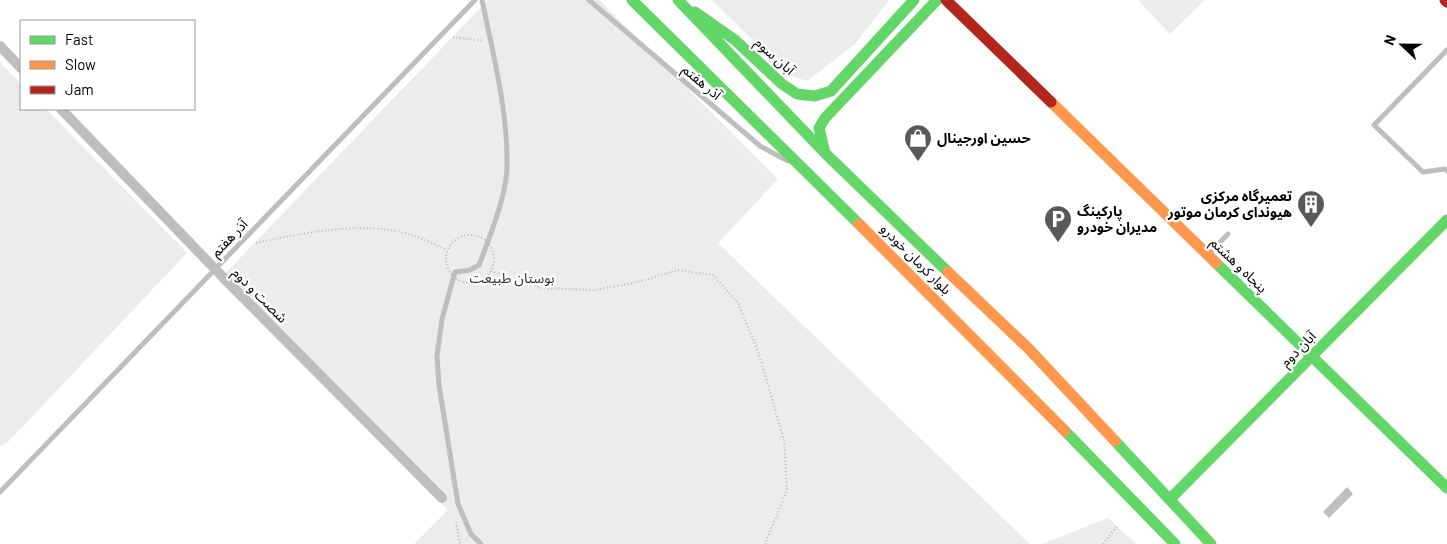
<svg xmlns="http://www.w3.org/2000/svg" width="1447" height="544" font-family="Barlow,'Noto Sans Arabic',sans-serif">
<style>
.green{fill:#ececec}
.water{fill:#bfbfbf}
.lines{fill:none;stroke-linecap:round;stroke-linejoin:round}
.path{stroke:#b9b9b9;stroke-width:2;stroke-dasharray:1 2.5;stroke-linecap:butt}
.lane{stroke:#bebebe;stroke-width:5}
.street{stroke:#bebebe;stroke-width:10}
.fast{stroke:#63d668;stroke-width:11}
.slow{stroke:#ff974d;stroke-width:11}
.jam{stroke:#b3261e;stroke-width:11}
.labels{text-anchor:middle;stroke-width:4.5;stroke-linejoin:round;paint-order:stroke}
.street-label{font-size:14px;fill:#000;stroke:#fff}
.poi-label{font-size:14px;font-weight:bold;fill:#000;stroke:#fff;text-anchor:start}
.park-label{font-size:14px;fill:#333;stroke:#fff}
</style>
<rect width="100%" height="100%" fill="#fff"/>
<!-- green -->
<path class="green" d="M488,0H599L778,179L718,243L1030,544H414L448,510L218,281Z
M712,0H889L855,44L807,81L788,75Z
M1138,0H1205L1170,34Z
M0,62L21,84V109H46L187,253L8,442L0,447Z
M1108,518L1136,544H1042Z"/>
<!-- water -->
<path class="water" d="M1347,487L1353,494L1329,518L1323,512Z"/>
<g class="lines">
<!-- path -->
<path class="path" d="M453,37L484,41
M446 259a24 24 0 1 1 48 0a24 24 0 1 1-48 0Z
M256,243C302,233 366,220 412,235C424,239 436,245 447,250
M491,271L541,288L594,290L634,283L678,270L713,275L738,303L758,351L784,440L787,490L765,544
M456,522L460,544
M1103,544L1118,525"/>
<!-- lane -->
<path class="lane" d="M589,0L760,146L788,161
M1447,50L1374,125L1423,172L1445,169L1447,171
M1208,255L1228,234
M0,492L475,0
M481,544L471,534L458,504L439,385L437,356L442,319L455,272L470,270L479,265C489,239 507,194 507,166C508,111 493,54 482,0"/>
<!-- street -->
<path class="street" d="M0,46L21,68
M61,109L215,269L442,498"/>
<!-- fast -->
<path class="fast" d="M632,0L859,224
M678,0L826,154L948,272
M695,12L735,40L782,84L797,94L815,96L831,91L914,0
M825,153L819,128L825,118L937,0
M1216,263L1447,488
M1065,431L1175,544
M1115,441L1211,544
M1170,499L1447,220"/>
<!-- slow -->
<path class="slow" d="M1051,102L1216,263
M859,224L1065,431
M948,272L1028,348L1115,441"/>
<!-- jam -->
<path class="jam" d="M946,0L1051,102
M1445,0L1447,2"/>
</g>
<!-- icons -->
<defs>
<g id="shop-pin" transform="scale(1.4375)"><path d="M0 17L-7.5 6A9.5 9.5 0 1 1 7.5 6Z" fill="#595959" stroke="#fff"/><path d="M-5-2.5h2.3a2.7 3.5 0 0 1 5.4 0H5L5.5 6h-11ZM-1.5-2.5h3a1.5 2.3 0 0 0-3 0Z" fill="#fff"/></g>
<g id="building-pin" transform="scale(1.4375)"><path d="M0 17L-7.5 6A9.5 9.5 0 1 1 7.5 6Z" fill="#595959" stroke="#fff"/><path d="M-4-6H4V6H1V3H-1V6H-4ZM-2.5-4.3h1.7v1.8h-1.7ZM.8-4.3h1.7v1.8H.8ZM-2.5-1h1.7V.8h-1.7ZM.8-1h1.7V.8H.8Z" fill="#fff"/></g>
<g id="parking-pin" transform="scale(1.4375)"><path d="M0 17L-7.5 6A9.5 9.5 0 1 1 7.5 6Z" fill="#595959" stroke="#fff"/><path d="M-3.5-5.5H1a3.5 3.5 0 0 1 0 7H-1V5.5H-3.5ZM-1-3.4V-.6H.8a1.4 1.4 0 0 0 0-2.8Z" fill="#fff"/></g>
</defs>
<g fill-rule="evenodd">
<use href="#shop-pin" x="918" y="138"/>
<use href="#building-pin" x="1311" y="204"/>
<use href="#parking-pin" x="1058" y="219"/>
</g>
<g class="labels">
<!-- street labels -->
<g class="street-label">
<text transform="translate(775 56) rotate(42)" y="5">آبان سوم</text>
<text transform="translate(702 82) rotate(40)" y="5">آذر هفتم</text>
<text transform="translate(229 238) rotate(-46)" y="5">آذر هفتم</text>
<text transform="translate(916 259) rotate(45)" y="5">بلوار کرمان خودرو</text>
<text transform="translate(1239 265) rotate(44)" y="5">پنجاه و هشتم</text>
<text transform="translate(260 295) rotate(45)" y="5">شصت و دوم</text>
<text transform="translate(1298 349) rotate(-45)" y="5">آبان دوم</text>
</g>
<!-- poi labels -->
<g class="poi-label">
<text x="937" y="143">حسین اورجینال</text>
<text x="1292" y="201" text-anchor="end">تعمیرگاه مرکزی<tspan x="1292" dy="16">هیوندای کرمان موتور</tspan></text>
<text x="1077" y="216">پارکینگ<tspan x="1077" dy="16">مدیران خودرو</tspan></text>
</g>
<!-- park labels -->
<g class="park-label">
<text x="512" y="283">بوستان طبیعت</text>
</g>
</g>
<!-- legend -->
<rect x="20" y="20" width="175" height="90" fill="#ffffff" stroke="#999999"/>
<rect x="30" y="36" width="25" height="8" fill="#63d668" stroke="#999999"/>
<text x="65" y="45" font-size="15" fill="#000000">Fast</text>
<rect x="30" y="61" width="25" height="8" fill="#ff974d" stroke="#999999"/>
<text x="65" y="70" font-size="15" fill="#000000">Slow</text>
<rect x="30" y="86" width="25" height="8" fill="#b3261e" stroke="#999999"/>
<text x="65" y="95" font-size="15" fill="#000000">Jam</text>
<!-- north arrow -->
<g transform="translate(1402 45) rotate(292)" stroke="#ffffff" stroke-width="4" paint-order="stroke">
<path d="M0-4L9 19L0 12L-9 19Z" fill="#000000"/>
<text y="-8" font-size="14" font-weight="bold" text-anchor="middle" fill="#000000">N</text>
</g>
</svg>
